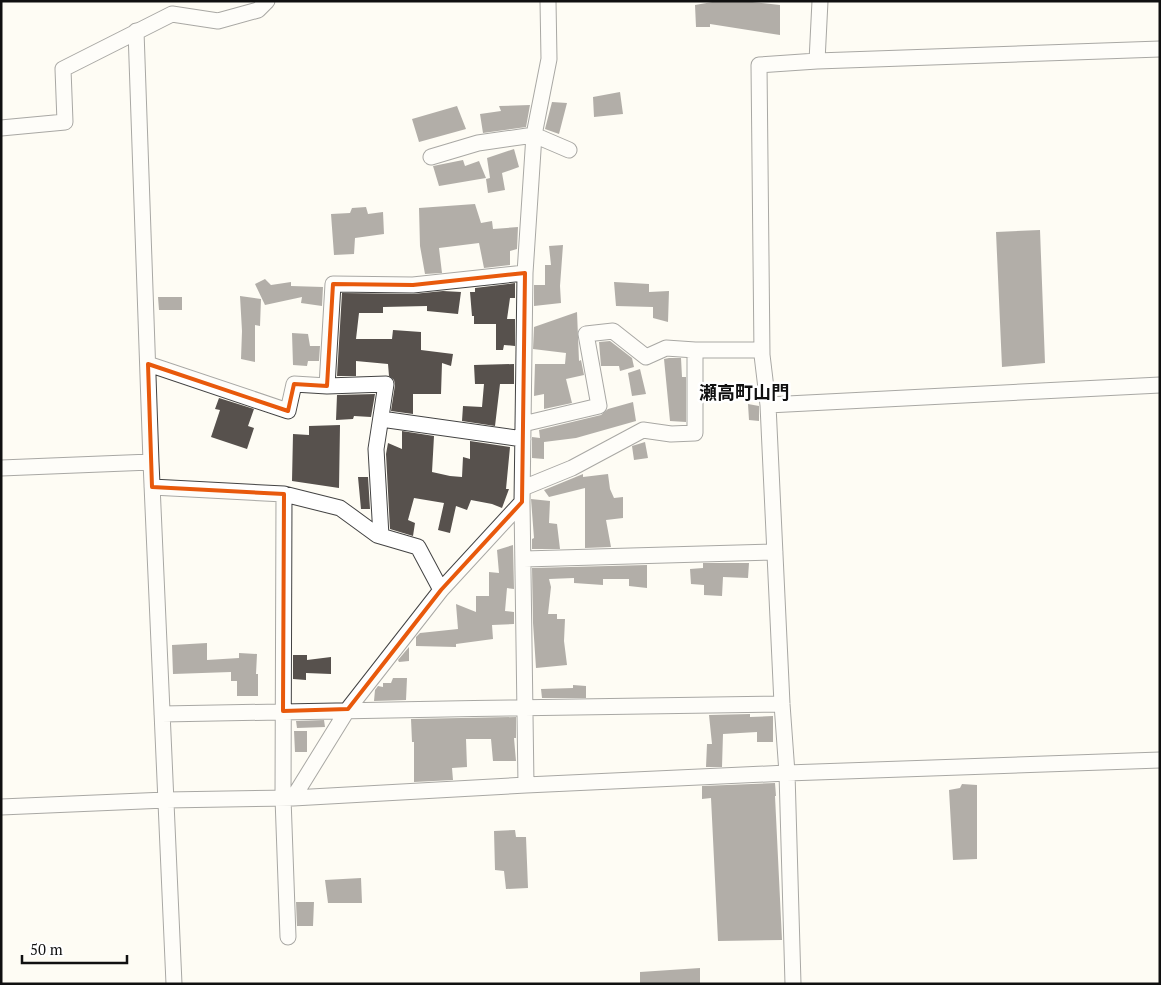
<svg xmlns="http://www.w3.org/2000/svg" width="1161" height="985" font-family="'PT Serif','Noto Sans JP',serif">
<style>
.building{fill:#57514d}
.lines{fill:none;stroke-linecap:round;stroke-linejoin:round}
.street-casing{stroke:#434343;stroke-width:17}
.street{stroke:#fff;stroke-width:15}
.marked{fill:none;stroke:#e8590c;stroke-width:4;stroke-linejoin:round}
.labels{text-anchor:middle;stroke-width:5;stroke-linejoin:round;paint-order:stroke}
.quarter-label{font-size:18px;font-weight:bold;fill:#101010;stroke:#fff}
</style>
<rect width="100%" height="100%" fill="#fefcf4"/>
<!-- building -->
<path class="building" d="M718,1H743L780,5V35L710,24V27H696L695,5Z
M620,92L623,114L594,117L593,97Z
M552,102L567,103L559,134L545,129Z
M530,105L526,127L483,133L480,114L501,111L499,106Z
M457,106L466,129L419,142L412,119Z
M514,149L519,167L502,173L505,190L488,193L486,179L490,178L487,158Z
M463,160L465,166L479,161L486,178L439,186L433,166Z
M475,204L481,223L492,221L493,229L518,227L517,249L510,251V265L484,268L479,243L439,248L442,273L425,274L420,246L419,208Z
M366,207L368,214L383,212L384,234L355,238L354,254L334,255L331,214L350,213L352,208Z
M1040,230L1045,363L1002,367L996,232Z
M563,245L560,286L561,303L534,306V285H545V265H551L549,246Z
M265,279L271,285L291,282V286L323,287L322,306L301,303L302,297L265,305L255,284Z
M614,282L649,284V292L669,291L668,322L653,318V307L616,306Z
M515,283V298H510L507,319H515V346L504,345L503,350H496V324H474V316H472L470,292H475V288Z
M443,291L461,292L458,314L427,311V306L383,307V313H359L356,339H392L393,330L421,332V350L453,354L451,366L442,363L441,394H413V414L391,411L395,385L394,380L389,376L388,364L356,361V376H337L342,293L413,294Z
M240,296L261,299L260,326L255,325V362L241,359L242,331Z
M158,297H182V310H159Z
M577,312L579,361L581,360L584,375L566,379L572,403L544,409V394L534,396L535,364H565L566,353L533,349L534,327Z
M292,333L308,334L310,346H320L319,361H308L307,366L293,365Z
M610,341L632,358L634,367L620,371L619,366H601L599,342Z
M669,358H681L682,377H686V422L670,421L664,359Z
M514,364V384H500L495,426L462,421L463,406L482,407L484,384H475L474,365Z
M640,369L646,394L632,396L628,373Z
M375,394L371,417L354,416L353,419L336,420L337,395Z
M219,398L254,409L248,426L254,428L247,449L211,437L220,410L215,409Z
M633,402L636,421L576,438L544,442V459L532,458V437L540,438L539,430L601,415L608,409Z
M748,404L759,406V421L749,420Z
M340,425L339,488L292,481L293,434L309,435V426Z
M402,431L434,436L432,472L450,476L462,477L463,457L470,459V441L510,447L506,489H509L502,508L492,504L471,500L467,510L456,506L450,533L438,530L444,503L414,498L408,520L415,523L413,536L390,529L386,454L388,443L402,449Z
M645,442L648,458L634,460L632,446Z
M583,474V477L608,474L610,489L614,498L623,497V518L606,520L611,547L585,548V488L549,497L544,490Z
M358,477H368L370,509H361Z
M531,499L550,501L549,523L557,524L560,549H532V539L534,538Z
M513,545L514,589L507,588L505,611L514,612V624L492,625L493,639L456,644V647L416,646V637L420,633L458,629L456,604L476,612V596H489V572L499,573L497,550Z
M703,563H749L748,578L723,577L722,596L704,595V585L691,584L690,569L703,568Z
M647,565V588L629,586V579H603V585L574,583V578L549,579L551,587L548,614H557V619H565L564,641L567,665L536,668L533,623L532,568Z
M207,643V660L239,658V653L257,654L256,674H258V696H237V681H231V672L173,674L172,645Z
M409,647V661L399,662L398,660Z
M293,655H307V660L331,657V674L306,673V680L293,679Z
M393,678H407L406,700L374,701L375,690L378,686L383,687V683H391Z
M573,685L586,686V698H542L541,689L573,688Z
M750,714V717L773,716V742H757V732L723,734L722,767H706L707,744H712L709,715Z
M516,717V738H514L516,761H493L491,739H466L467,767L452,768L453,780L414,782V742H412L411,719Z
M324,720L325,727L297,728L296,721Z
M294,731H307V752H295Z
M775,783L776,796H775L782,940L718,941L711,798L702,799V786Z
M962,784L977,785V859L953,860L949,790L960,788Z
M515,830L516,837H526L528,888L506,889L504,871L495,870L494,831Z
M361,878L362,903H328L325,880Z
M296,902H314L313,926H297Z
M700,968V984H640V972Z"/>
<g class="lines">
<!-- street casing -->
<g class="street-casing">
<path id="street" d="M136,31L151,462L174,984
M817,61L820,1
M1,128L65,122L63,69L172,14L218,21L258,10L267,1
M431,157L478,143L534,135L569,150
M148,364L288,411L294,384L327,386L386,384L376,449L381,536
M327,386L333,284L413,285L525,273
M768,405L1160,385
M381,419L523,439
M523,424L599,406L586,334L613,331L646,357L666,348L695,350H762
M1,468L151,462
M152,487L284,494L340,508L377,535L418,547L441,590
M523,488L572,468L643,430L671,434L695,433V350
M284,494L283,798L288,937
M524,559L775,552
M162,714C369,709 575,708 782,704
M526,785L522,502L525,273L534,135L549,59L548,1
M293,798L348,709L441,590L522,502
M1,807L166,800L293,798L526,785L787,773L1160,760
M793,984L787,773L782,704L768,405L762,355L759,65L817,61L1160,49"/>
</g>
<!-- street -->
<use href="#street" class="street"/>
</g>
<!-- marked area -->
<path d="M0 0H1161V985H0ZM525,273L522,502L441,590L348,709L283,711L284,494L152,487L148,364L288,411L294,384L327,386L333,284L413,285Z" fill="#fefcf4" fill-opacity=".55" fill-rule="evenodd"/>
<path class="marked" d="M525,273L522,502L441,590L348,709L283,711L284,494L152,487L148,364L288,411L294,384L327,386L333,284L413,285Z"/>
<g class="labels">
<!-- quarter labels -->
<g class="quarter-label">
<text x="744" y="399">瀬高町山門</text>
</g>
</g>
<!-- border -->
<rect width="1161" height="985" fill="none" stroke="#101010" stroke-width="5"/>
<!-- scale -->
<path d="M22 955v8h105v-8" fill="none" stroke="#101010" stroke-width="2.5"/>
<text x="30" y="955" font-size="15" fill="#101010" stroke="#ffffff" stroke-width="4" paint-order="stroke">50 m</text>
</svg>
